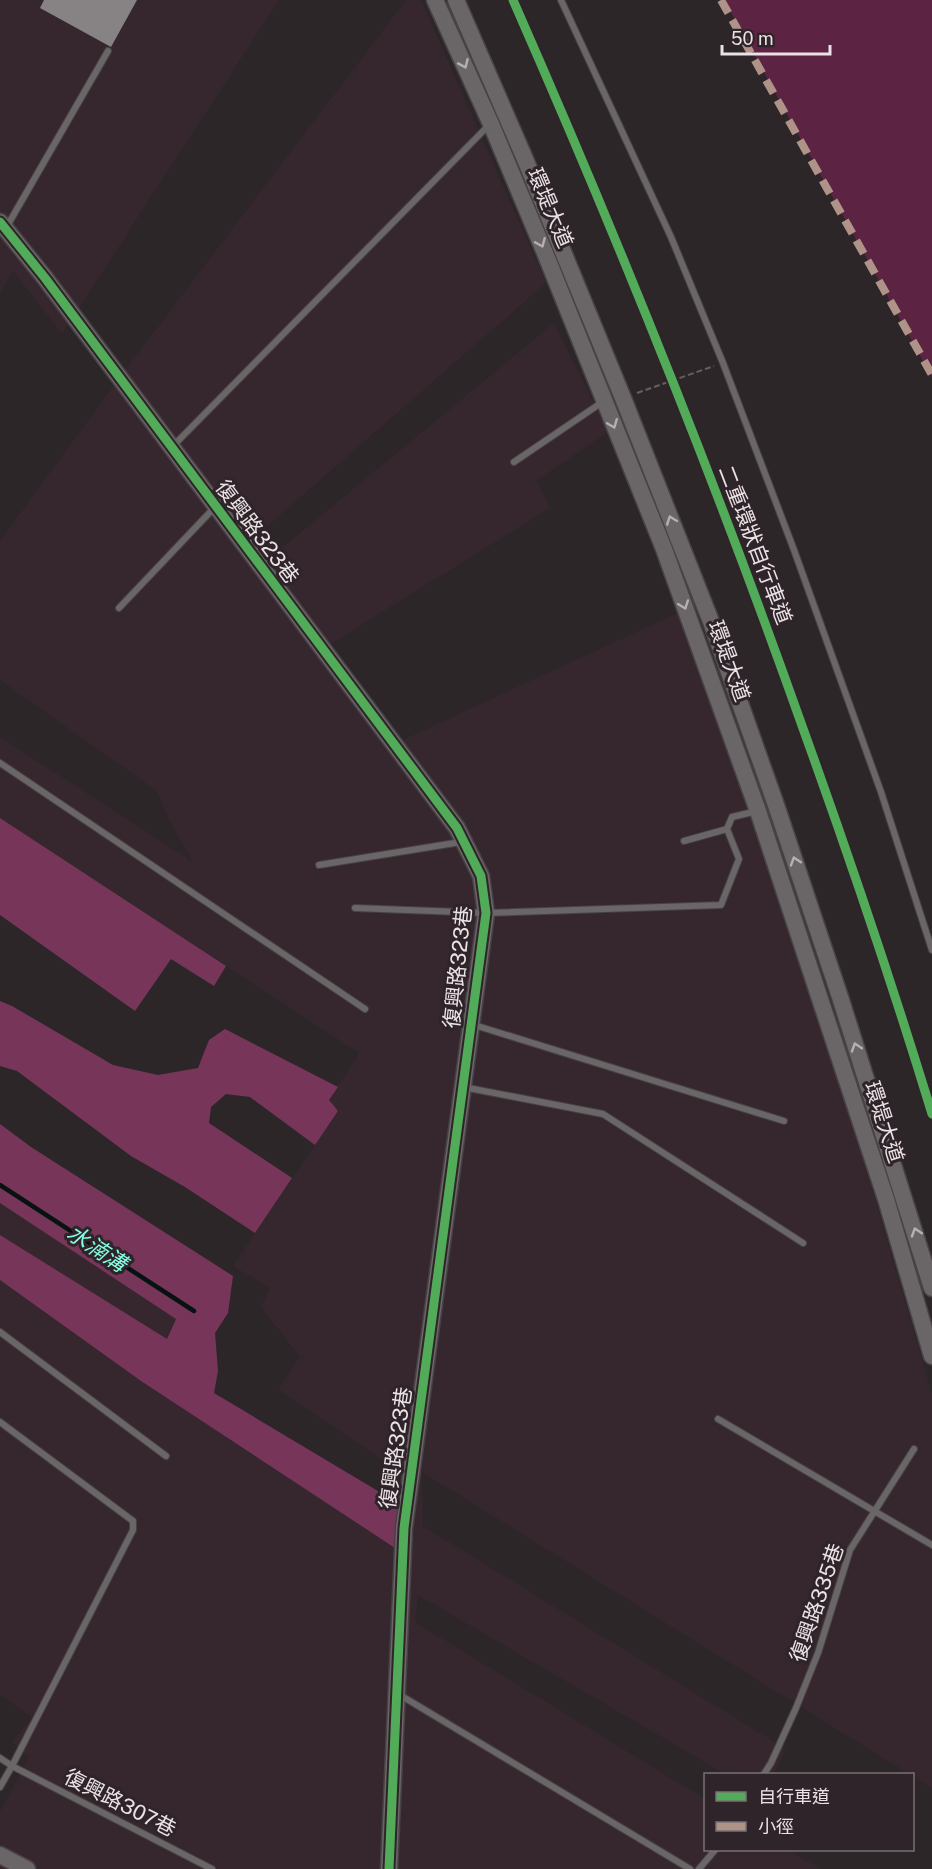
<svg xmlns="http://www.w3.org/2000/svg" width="932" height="1869" font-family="'Public Sans','Noto Sans TC',sans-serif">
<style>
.built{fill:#36272e}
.green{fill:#5c2343}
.forest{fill:#773659}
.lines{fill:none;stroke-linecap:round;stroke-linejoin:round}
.stream{stroke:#071310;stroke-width:4.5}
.building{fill:#878284}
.lane-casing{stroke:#474244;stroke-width:8}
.secondary-casing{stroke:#474244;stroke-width:19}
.path{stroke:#646062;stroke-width:2;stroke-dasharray:6 3;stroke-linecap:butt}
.lane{stroke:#6a6567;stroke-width:6}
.secondary{stroke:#6a6567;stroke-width:16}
.quiet{stroke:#af9288;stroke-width:8;stroke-dasharray:15 8;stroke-linecap:butt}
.cycleway-casing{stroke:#2e2429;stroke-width:13}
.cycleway{stroke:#51ab58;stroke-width:9}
.oneway{stroke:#b7b0b3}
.labels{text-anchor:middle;stroke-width:6;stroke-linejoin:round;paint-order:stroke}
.street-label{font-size:21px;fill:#eae2e5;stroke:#2e2429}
.water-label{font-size:22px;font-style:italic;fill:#86fce2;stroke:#2e2429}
</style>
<rect width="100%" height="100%" fill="#2c2629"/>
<!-- built -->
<path class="built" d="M0,0H279L62,334L13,271L0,293Z
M406,0H421L546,283L249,542L265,562L554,323L608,432L537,480L550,508L329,645L396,743L680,612L767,860L860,1147L932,1394V1789L913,1776L912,1774H909L422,1472L423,1526L786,1749L774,1774H725L418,1595L415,1622L705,1799L706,1850H789L821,1869H0V1812L29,1757L12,1742L32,1718L0,1694V1280L141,1381L395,1547L400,1472L278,1389L300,1357L261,1307L270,1288L233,1266L338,1111L329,1100L359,1053L0,818V737L193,862L171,824L157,791L0,680V541L126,369Z
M0,1203L176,1318L167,1340L0,1235Z"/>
<!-- green -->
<path class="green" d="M724,0H932V377Z"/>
<!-- forest -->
<path class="forest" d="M0,818L226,966L214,986L171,959L135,1011L0,915Z
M0,1001L12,1006L113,1065L158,1075L198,1068L209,1040L225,1029L338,1087L329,1100L338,1111L315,1145L250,1097L226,1094L211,1107L209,1123L292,1178L255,1233L185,1187L131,1156L17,1071L0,1066Z
M0,1124L31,1147L233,1276L228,1313L215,1333L218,1371L214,1393L398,1503L395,1548L141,1381L0,1280V1235L167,1339L176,1319L0,1203Z"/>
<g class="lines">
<!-- stream -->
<path class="stream" d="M0,1185L194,1311"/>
</g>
<!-- building -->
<path class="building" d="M44,0H137L111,47L40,8Z"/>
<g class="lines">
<!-- lane casing -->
<g class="lane-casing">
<path id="lane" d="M561,0L671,237L723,363L794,550L881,792L932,950
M6,228L108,51
M173,446L490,124
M514,462L604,401
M119,608L215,507
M0,763L365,1009
M684,841L727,829
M319,865L461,842
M355,908L486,913L721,905L739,859L727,829L732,817L757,811
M471,1024L784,1121
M463,1087L603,1114L803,1243
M0,1332L166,1456
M718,1419L932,1545
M0,1422L133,1521V1530L12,1766L212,1869
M400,1695L690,1869
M0,1758L12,1766L0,1787
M764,1774L771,1763L796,1708L818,1653L850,1550L914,1449
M699,1869L715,1850"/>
</g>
<!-- secondary casing -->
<g class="secondary-casing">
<path id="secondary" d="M435,0L491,124L545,253L664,549L758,811L886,1199L932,1356
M456,0L525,159L623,398L712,624L776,805L840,997L932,1288
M0,222L45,278L457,828L481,876L486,913L404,1528L389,1869
M0,1855L27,1869"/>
</g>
<!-- path -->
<path class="path" d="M637,393L714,366"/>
<!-- lane -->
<use href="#lane" class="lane"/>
<!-- secondary -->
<use href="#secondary" class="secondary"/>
<!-- quiet -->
<path class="quiet" d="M721,0L932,375"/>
<!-- cycleway casing -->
<g class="cycleway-casing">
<path id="cycleway" d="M513,0C619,241 717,485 805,734C850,859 893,986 932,1114
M0,222L45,278L457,828L481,876L486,913L404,1528L389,1869"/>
</g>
<!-- cycleway -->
<use href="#cycleway" class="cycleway"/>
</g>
<!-- one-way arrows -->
<defs><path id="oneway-chevron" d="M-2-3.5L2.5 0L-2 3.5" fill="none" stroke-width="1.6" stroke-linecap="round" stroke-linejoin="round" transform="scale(1.5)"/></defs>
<g class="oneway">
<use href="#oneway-chevron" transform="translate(464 64) rotate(66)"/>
<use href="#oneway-chevron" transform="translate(541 243) rotate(67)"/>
<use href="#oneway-chevron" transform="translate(613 424) rotate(68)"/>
<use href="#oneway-chevron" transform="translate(671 520) rotate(-111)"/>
<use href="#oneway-chevron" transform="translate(684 605) rotate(70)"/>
<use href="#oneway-chevron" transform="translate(795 861) rotate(-108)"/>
<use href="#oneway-chevron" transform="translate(856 1047) rotate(-108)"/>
<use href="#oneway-chevron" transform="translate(916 1232) rotate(-108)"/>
</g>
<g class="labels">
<!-- street labels -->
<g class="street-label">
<text transform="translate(550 208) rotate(67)" y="7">環堤大道</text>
<text transform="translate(257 532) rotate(53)" y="7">復興路323巷</text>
<text transform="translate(755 545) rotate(69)" y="7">二重環狀自行車道</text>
<text transform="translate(729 661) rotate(70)" y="7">環堤大道</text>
<text transform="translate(458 967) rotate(-84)" y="7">復興路323巷</text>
<text transform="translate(884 1122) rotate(72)" y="7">環堤大道</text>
<text transform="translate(396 1448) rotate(-82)" y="7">復興路323巷</text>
<text transform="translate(817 1603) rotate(-71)" y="7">復興路335巷</text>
<text transform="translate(120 1803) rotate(27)" y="7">復興路307巷</text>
</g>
<!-- water labels -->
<g class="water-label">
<text transform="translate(97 1248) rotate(33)" y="8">水湳溝</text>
</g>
</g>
<!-- legend -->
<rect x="704" y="1773" width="210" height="78" fill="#2e2429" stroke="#797074" stroke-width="1.5"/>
<rect x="716" y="1792" width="30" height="9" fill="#51ab58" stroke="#797074" stroke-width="1.5"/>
<text x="758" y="1803" font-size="18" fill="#eae2e5">自行車道</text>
<rect x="716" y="1822" width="30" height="9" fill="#af9288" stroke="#797074" stroke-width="1.5"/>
<text x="758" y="1833" font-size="18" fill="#eae2e5">小徑</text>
<!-- scale -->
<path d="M722 45v9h108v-9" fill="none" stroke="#eae2e5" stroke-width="3"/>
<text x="731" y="45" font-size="18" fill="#eae2e5" stroke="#2e2429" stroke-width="4.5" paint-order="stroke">50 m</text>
</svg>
